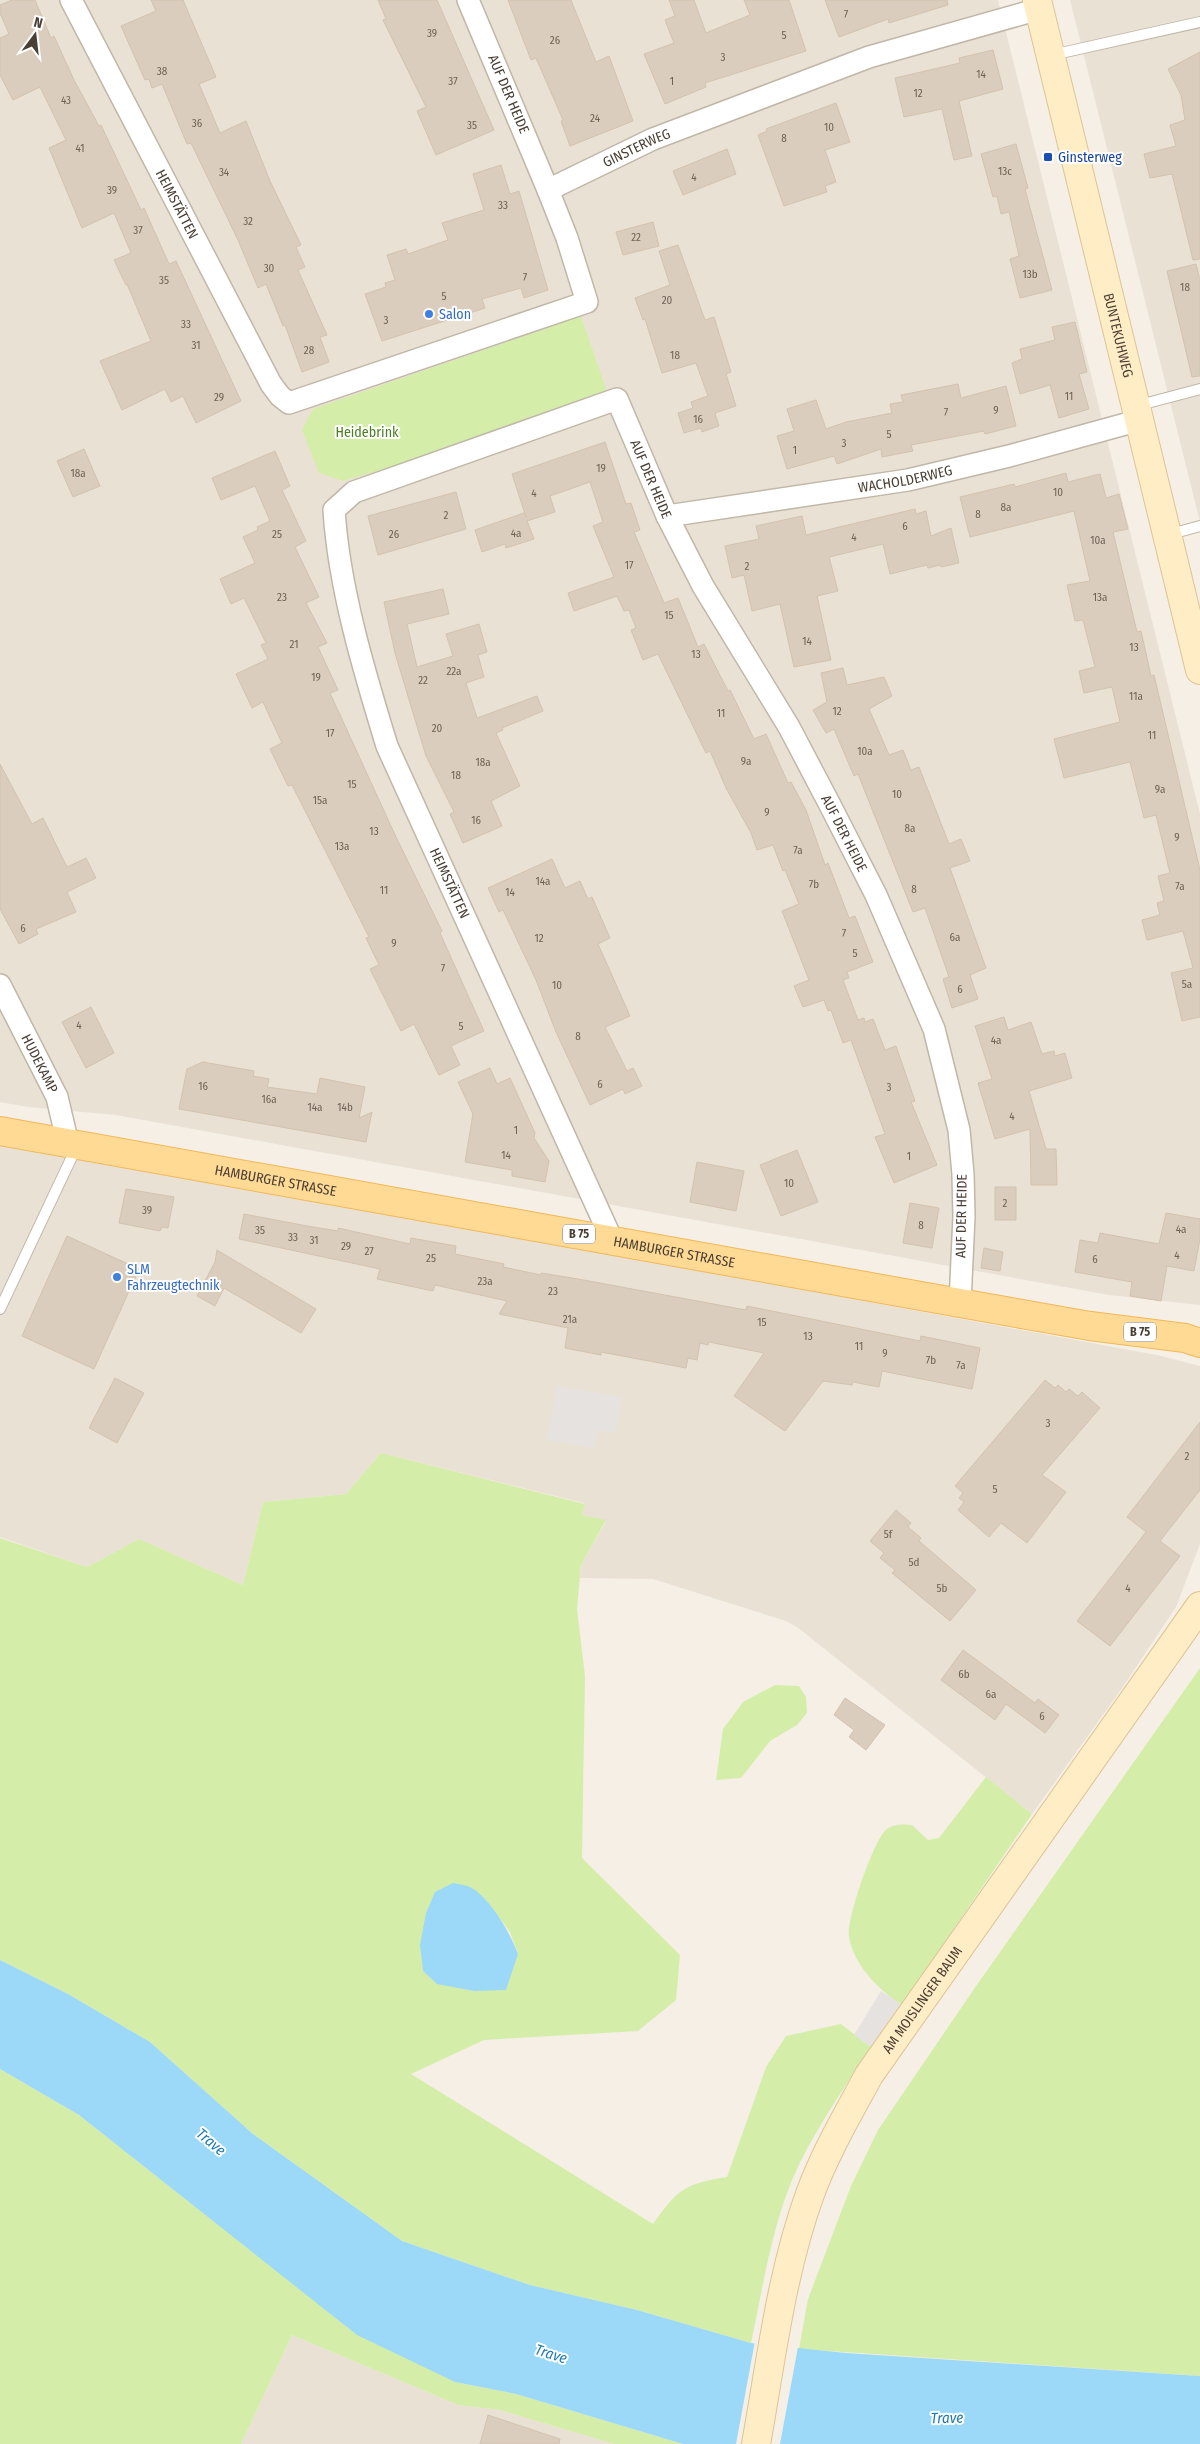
<svg xmlns="http://www.w3.org/2000/svg" width="1200" height="2444" font-family="'Fira Sans Condensed',sans-serif">
<style>
.residential{fill:#e9e1d4}
.green{fill:#d4eeaa;fill-rule:evenodd}
.parking{fill:#e5e2df}
.water{fill:#9cd9f8}
.pier{fill:#f5efe6}
.building{fill:#dbcdbd;stroke:#d3c2ad}
.lines{fill:none;stroke-linecap:round;stroke-linejoin:round}
.lane-casing{stroke:#c1b7a8;stroke-width:12}
.street-casing{stroke:#c1b7a8;stroke-width:24}
.secondary-casing{stroke:#ddc493;stroke-width:30}
.primary-casing{stroke:#f1b858;stroke-width:30}
.lane{stroke:#fff;stroke-width:10}
.street{stroke:#fff;stroke-width:21}
.secondary{stroke:#ffedc6;stroke-width:28}
.primary{stroke:#ffda95;stroke-width:28}
.transit-dot{fill:#1a4fb4;stroke:#fff;stroke-width:2}
.shop-dot{fill:#3f7fe0;stroke:#fff;stroke-width:2}
.labels{text-anchor:middle;stroke-width:4;stroke-linejoin:round;paint-order:stroke}
.number-label{font-size:11px;fill:#6e6256}
.shield{fill:#fff;stroke:#807971;stroke-width:1}
.shield-label{font-size:12px;font-weight:bold;fill:#493f34}
.street-label{font-size:14px;fill:#493f34;stroke:#fff}
.transit-label{font-size:14px;fill:#164399;stroke:#fff;text-anchor:start}
.shop-label{font-size:14px;fill:#366cbe;stroke:#fff;text-anchor:start}
.park-label{font-size:14px;fill:#4c8121;stroke:#fff}
.water-label{font-size:15px;font-style:italic;fill:#1f7caf;stroke:#fff}
</style>
<rect width="100%" height="100%" fill="#f5efe6"/>
<!-- residential -->
<path class="residential" d="M0,0H998L1200,814V1305L1109,1295L116,1115L28,1107L0,1102Z
M1070,0H1200V522Z
M0,1142L1157,1355L1200,1366V1544L1176,1607L1122,1688L1032,1814L797,1627L786,1621L653,1579L580,1578L581,1565L606,1521L582,1515L584,1503L381,1453L346,1494L263,1502L243,1585L139,1539L87,1567L0,1537Z
M292,2335L458,2405L500,2410L614,2444H241Z"/>
<!-- green -->
<path class="green" d="M581,316L608,395L421,458L343,481L319,473L302,430L313,409Z
M381,1453L585,1504L582,1515L606,1520L581,1565L577,1609L585,1676L582,1858L680,1955L676,2000L638,2031L484,2040L411,2074L653,2224C678,2189 684,2184 727,2177L766,2067L786,2036L841,2024L871,2047C843,2090 808,2139 789,2188C770,2237 762,2292 751,2343L637,2310L530,2285L402,2241L253,2134L150,2042L68,1994L0,1960V1538L87,1567L139,1539L243,1585L263,1502L346,1494ZM486,1900L510,1932L518,1954L474,1991L457,1987L420,1945L424,1930Z
M1200,1668V2376L799,2349L808,2299L851,2186L878,2130L974,1989Z
M775,1685L799,1686L806,1697L807,1713L797,1725L770,1741L741,1778L716,1780L723,1729L743,1702Z
M986,1777L1032,1814L902,2005C879,1990 854,1966 849,1937C846,1920 872,1846 884,1832C890,1824 903,1824 912,1825L928,1840L939,1838Z
M0,2069L79,2115L211,2219L455,2382L516,2394L683,2444H614L500,2410L458,2405L292,2335L241,2444H0Z"/>
<!-- parking -->
<path class="parking" d="M557,1386L622,1397L616,1433L598,1430L594,1448L547,1440Z
M881,1991L902,2005L871,2047L854,2035Z"/>
<!-- water -->
<path class="water" d="M453,1883C459,1884 466,1885 472,1888C492,1901 509,1931 518,1954L506,1990L474,1991L437,1984L423,1971L420,1945L426,1913L435,1892Z
M0,1960L68,1994L150,2042L253,2134L402,2241L530,2285L637,2310L751,2343L846,2353L1200,2376V2444H683L516,2394L455,2382L357,2335L79,2115L0,2069Z"/>
<!-- pier -->
<path class="pier" d="M755,2341L798,2347L780,2444H736Z"/>
<!-- building -->
<path class="building" d="M12,0H35L51,38L54,36L74,80L99,126L101,125L141,210L144,208L169,264L176,261L241,401L196,423L183,396L171,402L165,389L122,410L100,361L151,341L127,284L126,285L114,260L131,253L114,213L82,228L49,148L66,140L40,87L13,100L0,75V38L9,34L0,13V5Z
M151,0H183L216,77L199,84L220,133L246,121L270,181L301,245L296,247L305,267L298,270L327,335L320,337L329,362L302,372L285,325L283,326L266,284L258,288L238,240L191,143L187,144L162,84L152,88L149,79L145,80L121,26L156,11Z
M378,0H437L494,130L436,155L417,111L426,107L383,20L386,19Z
M508,0H571L596,62L609,56L633,121L570,146L561,121L563,120L536,58L531,60Z
M669,0H694L706,33L750,15L744,0H789L806,51L705,83L706,87L665,104L644,54L674,43L665,20L675,16Z
M825,0H947L948,5L889,23L888,19L839,37Z
M993,50L1003,89L959,101L972,156L954,160L942,109L904,117L895,78L960,63L959,58Z
M1200,52V259L1193,260L1172,174L1150,178L1144,154L1176,146L1170,125L1185,120L1181,95L1168,69Z
M836,103L850,142L825,150L836,182L825,186L827,192L784,206L758,135L767,131L766,129Z
M1016,144L1028,188L1025,189L1052,290L1020,298L1010,259L1019,256L1009,212L1001,214L997,196L993,197L981,154Z
M727,149L736,174L683,195L673,171Z
M501,165L510,194L519,191L548,290L524,298L521,288L482,299L485,308L382,341L365,294L386,287L385,283L395,280L387,255L406,249L408,254L448,240L442,223L484,210L473,174Z
M653,222L659,246L623,255L616,232Z
M678,245L705,320L714,317L731,372L726,374L736,406L715,413L719,426L702,432L701,428L684,433L678,413L693,408L691,402L708,396L696,363L662,373L645,319L643,320L635,298L670,285L659,251Z
M1196,264L1200,280V376L1192,377L1167,271Z
M1075,322L1087,372L1079,374L1089,409L1059,418L1050,385L1020,394L1012,363L1022,359L1020,349L1055,340L1052,327Z
M958,384L961,398L1006,386L1016,426L985,434L984,431L911,445L913,451L882,457L881,449L837,464L834,456L787,469L777,436L794,431L787,409L816,400L826,429L846,422L892,413L890,404L903,402L901,395Z
M605,442L626,504L631,503L640,530L634,532L664,603L678,598L698,647L704,644L728,691L730,690L754,739L766,734L788,783L791,782L806,810L825,865L828,863L849,918L855,916L873,962L847,972L849,978L843,980L858,1020L864,1018L865,1022L873,1019L885,1050L896,1046L915,1101L911,1102L937,1165L894,1183L875,1137L885,1134L851,1040L843,1043L831,1010L828,1011L824,1000L803,1007L794,986L809,980L782,911L799,904L785,870L783,871L773,845L757,850L751,833L726,788L710,751L706,753L658,654L643,660L631,630L636,628L629,610L624,611L617,596L574,611L568,593L614,577L593,526L603,522L590,482L550,496L555,512L527,521L534,539L506,548L505,544L482,552L475,530L524,513L526,517L512,474Z
M84,449L100,486L73,497L57,461Z
M275,451L290,486L282,490L306,541L295,547L319,597L306,603L327,643L318,647L338,690L330,693L396,837L442,931L440,933L484,1031L451,1046L460,1065L439,1075L414,1024L401,1031L370,969L379,965L366,938L369,937L292,785L288,786L270,749L282,743L263,702L252,708L236,674L268,659L261,645L266,643L244,598L231,604L220,579L255,563L243,537L258,530L257,527L270,521L255,486L221,500L212,478Z
M1066,473L1068,482L1100,474L1106,498L1119,494L1128,529L1113,532L1137,632L1141,631L1151,676L1154,675L1200,870V1017L1182,1021L1171,973L1193,968L1183,931L1147,940L1142,920L1160,915L1157,903L1164,901L1158,876L1170,873L1156,815L1144,818L1130,762L1064,778L1054,739L1120,722L1112,687L1084,693L1079,671L1095,667L1083,620L1075,621L1067,585L1090,581L1074,511L970,537L960,497L1014,484L1015,487Z
M456,492L466,529L378,555L368,516Z
M915,509L916,514L926,511L931,536L951,528L959,563L941,567L940,565L928,568L927,565L890,574L883,544L829,557L838,591L817,596L831,660L794,667L780,604L752,611L744,575L732,578L725,546L759,539L756,526L802,516L806,535Z
M443,589L449,614L407,624L417,667L453,656L446,634L479,624L487,652L478,655L484,677L466,683L477,718L537,696L543,711L502,728L503,730L496,733L520,786L491,801L502,826L463,843L450,814L454,812L426,756L395,653L384,602Z
M843,668L847,685L884,677L892,696L869,709L889,755L903,750L911,770L919,767L949,844L961,839L970,861L950,868L986,968L970,975L978,999L952,1008L943,979L949,977L925,908L913,912L858,774L854,776L834,729L826,733L813,710L827,702L821,673Z
M0,764L32,824L43,818L67,867L86,858L96,878L67,892L76,912L36,929L38,934L19,944L0,909Z
M552,859L565,888L580,881L588,899L592,897L610,938L598,944L630,1016L605,1027L627,1071L633,1068L642,1086L625,1094L623,1089L590,1105L556,1032L536,980L503,910L499,912L488,888Z
M91,1007L114,1053L86,1068L62,1022Z
M1004,1017L1008,1030L1031,1022L1042,1054L1054,1051L1055,1056L1065,1053L1072,1078L1029,1091L1046,1149H1056L1057,1185H1031L1030,1129L995,1139L978,1083L992,1079L975,1026Z
M203,1062L254,1071L253,1076L269,1079L267,1087L317,1094L320,1078L365,1087L359,1118L372,1112L366,1142L179,1109L187,1069Z
M490,1068L497,1084L510,1078L535,1133L534,1138L549,1161L545,1182L512,1176V1170L465,1162L473,1114L458,1082Z
M797,1150L818,1202L781,1216L760,1165Z
M697,1162L744,1171L736,1211L690,1202Z
M995,1187H1016V1220H995Z
M126,1189L174,1197L168,1228L162,1227L160,1231L119,1223Z
M910,1203L939,1208L932,1248L903,1243Z
M1166,1213L1200,1219V1239L1194,1271L1167,1266L1161,1301L1130,1296L1132,1282L1075,1272L1080,1240L1098,1243L1100,1233L1159,1244Z
M244,1214L307,1226L338,1231V1228L410,1244L411,1238L456,1246L455,1254L504,1264L503,1267L541,1275V1273L578,1279L746,1310L747,1306L920,1341L921,1336L980,1348L972,1389L882,1371L879,1387L853,1382L852,1385L823,1381L785,1431L734,1396L764,1353L709,1342L708,1345L700,1343L697,1360L688,1358L686,1368L601,1352V1355L565,1348L568,1328L499,1314L507,1301L435,1285L433,1291L377,1279L380,1269L239,1239Z
M67,1236L139,1269L94,1369L22,1336Z
M984,1248L1003,1252L1000,1271L981,1268Z
M217,1250L316,1309L301,1333L224,1288L215,1306L197,1296L215,1262Z
M115,1378L144,1393L117,1443L89,1428Z
M1045,1380L1055,1388L1058,1385L1066,1392L1069,1389L1078,1396L1082,1392L1100,1408L1042,1475L1066,1492L1027,1543L1001,1523L989,1537L958,1510L964,1502L959,1498L963,1493L955,1486Z
M1200,1422V1490L1160,1541L1180,1556L1110,1646L1077,1621L1146,1532L1127,1517Z
M896,1510L911,1523L908,1527L921,1538L919,1541L976,1590L950,1621L892,1573L895,1570L880,1558L884,1553L870,1541Z
M963,1650L1035,1703L1038,1699L1059,1715L1045,1733L1006,1704L995,1720L941,1680Z
M845,1698L885,1725L866,1750L849,1737L854,1730L834,1715Z
M488,2415L560,2439L559,2444H480Z"/>
<g class="lines">
<!-- lane casing -->
<g class="lane-casing">
<path id="lane" d="M1052,55L1200,22
M1136,406L1200,389
M1167,535L1200,526
M0,1309L77,1146"/>
</g>
<!-- street casing -->
<g class="street-casing">
<g id="street">
<path id="s1" d="M71,0L271,384L280,396L289,403L587,302L567,238L548,190L468,0"/>
<path id="s2" d="M548,190L653,139L869,57L1039,9"/>
<path id="s3" d="M667,516L908,480L1009,456L1140,420"/>
<path id="s4" d="M0,985L57,1097L68,1144"/>
<path id="s5" d="M612,1240L387,746C364,671 339,588 334,510L354,492L617,399L667,516L703,586L789,727L830,805L876,895L934,1029L959,1130L963,1174L964,1216L960,1303"/>
</g>
</g>
<!-- secondary casing -->
<g class="secondary-casing">
<g id="secondary">
<path id="s6" d="M1037,0L1200,670"/>
<path id="s7" d="M756,2444C771,2361 781,2274 810,2194C825,2153 848,2114 869,2075L1200,1606"/>
</g>
</g>
<!-- primary casing -->
<g class="primary-casing">
<g id="primary">
<path id="s8" d="M0,1131L960,1303L1090,1326L1185,1338L1200,1343"/>
</g>
</g>
<!-- lane -->
<use href="#lane" class="lane"/>
<!-- street -->
<use href="#street" class="street"/>
<!-- secondary -->
<use href="#secondary" class="secondary"/>
<!-- primary -->
<use href="#primary" class="primary"/>
</g>
<!-- markers -->
<rect class="transit-dot" x="1043" y="152" width="10" height="10" rx="2.5"/>
<g class="shop-dot">
<circle cx="429" cy="314" r="5"/>
<circle cx="117" cy="1277" r="5"/>
</g>
<g class="labels">
<!-- number labels -->
<g class="number-label">
<text x="846" y="18">7</text>
<text x="432" y="37">39</text>
<text x="784" y="39">5</text>
<text x="555" y="44">26</text>
<text x="723" y="61">3</text>
<text x="162" y="75">38</text>
<text x="981" y="78">14</text>
<text x="453" y="85">37</text>
<text x="672" y="85">1</text>
<text x="918" y="97">12</text>
<text x="66" y="104">43</text>
<text x="595" y="122">24</text>
<text x="197" y="127">36</text>
<text x="472" y="129">35</text>
<text x="829" y="131">10</text>
<text x="784" y="142">8</text>
<text x="80" y="152">41</text>
<text x="1005" y="175">13c</text>
<text x="224" y="176">34</text>
<text x="694" y="181">4</text>
<text x="112" y="194">39</text>
<text x="503" y="209">33</text>
<text x="248" y="225">32</text>
<text x="138" y="234">37</text>
<text x="636" y="241">22</text>
<text x="269" y="272">30</text>
<text x="1030" y="278">13b</text>
<text x="525" y="281">7</text>
<text x="164" y="284">35</text>
<text x="1185" y="291">18</text>
<text x="444" y="300">5</text>
<text x="667" y="304">20</text>
<text x="386" y="324">3</text>
<text x="186" y="328">33</text>
<text x="196" y="349">31</text>
<text x="309" y="354">28</text>
<text x="675" y="359">18</text>
<text x="1069" y="400">11</text>
<text x="219" y="401">29</text>
<text x="996" y="414">9</text>
<text x="946" y="416">7</text>
<text x="698" y="423">16</text>
<text x="889" y="438">5</text>
<text x="844" y="447">3</text>
<text x="795" y="454">1</text>
<text x="601" y="472">19</text>
<text x="78" y="477">18a</text>
<text x="1058" y="496">10</text>
<text x="534" y="497">4</text>
<text x="1006" y="511">8a</text>
<text x="978" y="518">8</text>
<text x="446" y="519">2</text>
<text x="905" y="530">6</text>
<text x="516" y="537">4a</text>
<text x="277" y="538">25</text>
<text x="394" y="538">26</text>
<text x="854" y="541">4</text>
<text x="1098" y="544">10a</text>
<text x="629" y="569">17</text>
<text x="747" y="570">2</text>
<text x="282" y="601">23</text>
<text x="1100" y="601">13a</text>
<text x="669" y="619">15</text>
<text x="807" y="645">14</text>
<text x="294" y="648">21</text>
<text x="1134" y="651">13</text>
<text x="696" y="658">13</text>
<text x="454" y="675">22a</text>
<text x="316" y="681">19</text>
<text x="423" y="684">22</text>
<text x="1136" y="700">11a</text>
<text x="837" y="715">12</text>
<text x="721" y="717">11</text>
<text x="437" y="732">20</text>
<text x="330" y="737">17</text>
<text x="1152" y="739">11</text>
<text x="865" y="755">10a</text>
<text x="746" y="765">9a</text>
<text x="483" y="766">18a</text>
<text x="456" y="779">18</text>
<text x="352" y="788">15</text>
<text x="1160" y="793">9a</text>
<text x="897" y="798">10</text>
<text x="320" y="804">15a</text>
<text x="767" y="816">9</text>
<text x="476" y="824">16</text>
<text x="910" y="832">8a</text>
<text x="374" y="835">13</text>
<text x="1177" y="841">9</text>
<text x="342" y="850">13a</text>
<text x="798" y="854">7a</text>
<text x="543" y="885">14a</text>
<text x="814" y="888">7b</text>
<text x="1180" y="890">7a</text>
<text x="914" y="893">8</text>
<text x="384" y="894">11</text>
<text x="510" y="896">14</text>
<text x="23" y="932">6</text>
<text x="844" y="937">7</text>
<text x="955" y="941">6a</text>
<text x="539" y="942">12</text>
<text x="394" y="947">9</text>
<text x="855" y="957">5</text>
<text x="443" y="972">7</text>
<text x="1187" y="988">5a</text>
<text x="557" y="989">10</text>
<text x="960" y="993">6</text>
<text x="79" y="1029">4</text>
<text x="461" y="1030">5</text>
<text x="578" y="1040">8</text>
<text x="996" y="1044">4a</text>
<text x="600" y="1088">6</text>
<text x="203" y="1090">16</text>
<text x="889" y="1091">3</text>
<text x="269" y="1103">16a</text>
<text x="315" y="1111">14a</text>
<text x="345" y="1111">14b</text>
<text x="1012" y="1120">4</text>
<text x="516" y="1134">1</text>
<text x="506" y="1159">14</text>
<text x="909" y="1160">1</text>
<text x="789" y="1187">10</text>
<text x="1005" y="1207">2</text>
<text x="147" y="1214">39</text>
<text x="921" y="1229">8</text>
<text x="1181" y="1233">4a</text>
<text x="260" y="1234">35</text>
<text x="293" y="1241">33</text>
<text x="314" y="1244">31</text>
<text x="346" y="1250">29</text>
<text x="369" y="1255">27</text>
<text x="1177" y="1259">4</text>
<text x="431" y="1262">25</text>
<text x="1095" y="1263">6</text>
<text x="485" y="1285">23a</text>
<text x="553" y="1295">23</text>
<text x="570" y="1323">21a</text>
<text x="762" y="1326">15</text>
<text x="808" y="1340">13</text>
<text x="859" y="1350">11</text>
<text x="885" y="1357">9</text>
<text x="931" y="1364">7b</text>
<text x="961" y="1369">7a</text>
<text x="1048" y="1427">3</text>
<text x="1187" y="1460">2</text>
<text x="995" y="1493">5</text>
<text x="888" y="1538">5f</text>
<text x="914" y="1566">5d</text>
<text x="942" y="1592">5b</text>
<text x="1128" y="1592">4</text>
<text x="964" y="1678">6b</text>
<text x="991" y="1698">6a</text>
<text x="1042" y="1720">6</text>
</g>
<!-- shield labels -->
<g class="shield">
<rect x="563" y="1224.5" width="32" height="19" rx="4"/>
<rect x="1124" y="1322.5" width="32" height="19" rx="4"/>
</g>
<g class="shield-label">
<text x="579" y="1238">B 75</text>
<text x="1140" y="1336">B 75</text>
</g>
<!-- street labels -->
<g class="street-label">
<text transform="translate(509 94) rotate(67)" y="5">AUF DER HEIDE</text>
<text dy="5" stroke="none"><textPath href="#s2" startOffset="98">GINSTERWEG</textPath></text>
<text dy="5" stroke="none"><textPath href="#s1" startOffset="230">HEIMSTÄTTEN</textPath></text>
<text dy="5" stroke="none"><textPath href="#s6" startOffset="345">BUNTEKUHWEG</textPath></text>
<text dy="5" stroke="none"><textPath href="#s5" startOffset="1178">AUF DER HEIDE</textPath></text>
<text dy="5" stroke="none"><textPath href="#s3" startOffset="241">WACHOLDERWEG</textPath></text>
<text dy="5" stroke="none"><textPath href="#s5" startOffset="1582">AUF DER HEIDE</textPath></text>
<text transform="translate(450 883) rotate(65)" y="5">HEIMSTÄTTEN</text>
<text dy="5" stroke="none"><textPath href="#s4" startOffset="88">HUDEKAMP</textPath></text>
<text dy="5" stroke="none"><textPath href="#s8" startOffset="280">HAMBURGER STRASSE</textPath></text>
<text transform="translate(961 1216) rotate(-89)" y="5">AUF DER HEIDE</text>
<text dy="5" stroke="none"><textPath href="#s8" startOffset="685">HAMBURGER STRASSE</textPath></text>
<text dy="5" stroke="none"><textPath href="#s7" startOffset="481">AM MOISLINGER BAUM</textPath></text>
</g>
<!-- transit labels -->
<g class="transit-label">
<text x="1058" y="162">Ginsterweg</text>
</g>
<!-- shop labels -->
<g class="shop-label">
<text x="439" y="319">Salon</text>
<text x="127" y="1274">SLM<tspan x="127" dy="16">Fahrzeugtechnik</tspan></text>
</g>
<!-- park labels -->
<g class="park-label">
<text x="367" y="437">Heidebrink</text>
</g>
<!-- water labels -->
<g class="water-label">
<text transform="translate(211 2142) rotate(40)" y="5">Trave</text>
<text transform="translate(551 2354) rotate(18)" y="5">Trave</text>
<text transform="translate(947 2418) rotate(-1)" y="5">Trave</text>
</g>
</g>
<!-- north arrow -->
<g transform="translate(35 35) rotate(15)" stroke="#ffffff" stroke-width="4" paint-order="stroke">
<path d="M0-4L9 19L0 12L-9 19Z" fill="#493f34"/>
<text y="-8" font-size="14" font-weight="bold" text-anchor="middle" fill="#493f34">N</text>
</g>
</svg>
